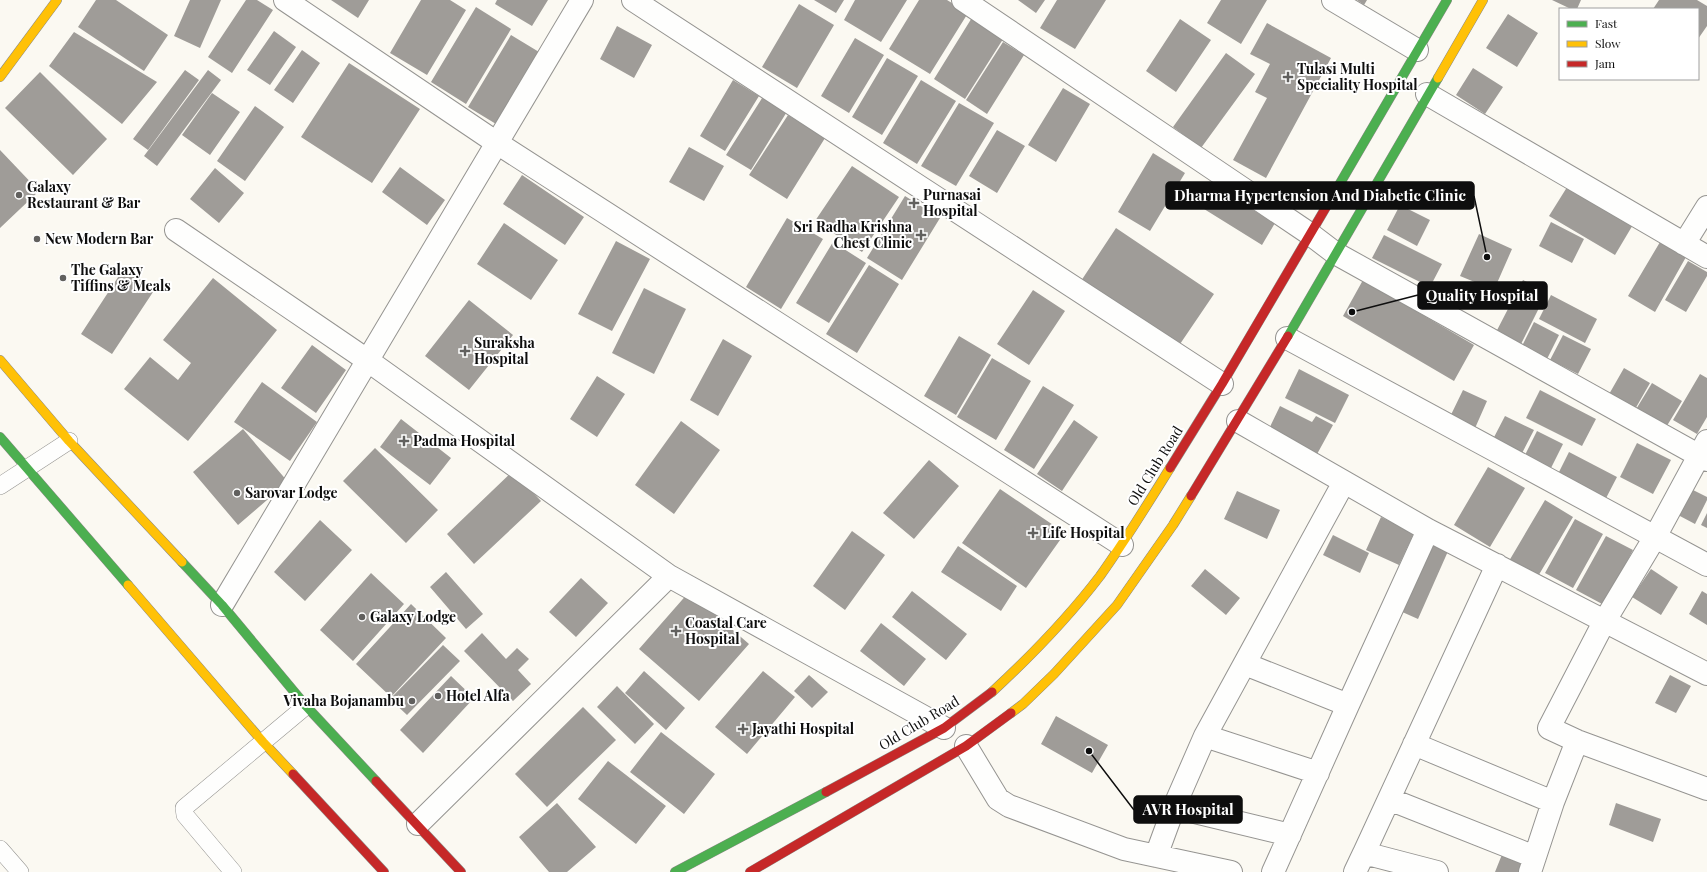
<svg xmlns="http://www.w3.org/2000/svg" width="1707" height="872" font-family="'Playfair Display',serif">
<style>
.building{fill:#9f9c98}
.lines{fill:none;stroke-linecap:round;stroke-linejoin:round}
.lane-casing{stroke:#959491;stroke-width:18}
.street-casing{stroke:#959491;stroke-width:24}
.fast-casing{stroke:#8b8a87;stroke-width:10}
.slow-casing{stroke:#8b8a87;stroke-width:10}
.jam-casing{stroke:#8b8a87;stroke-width:10}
.lane{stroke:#fefefd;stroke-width:17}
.street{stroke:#fefefd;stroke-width:22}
.fast{stroke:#4caf50;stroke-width:9}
.slow{stroke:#ffc107;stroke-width:9}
.jam{stroke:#c62828;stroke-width:9}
.poi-dot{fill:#61605e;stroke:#fff;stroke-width:1.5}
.labels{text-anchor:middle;stroke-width:4;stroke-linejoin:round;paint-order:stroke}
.poi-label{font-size:14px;font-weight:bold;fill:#0e0e0e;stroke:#fff;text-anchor:start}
.street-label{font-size:14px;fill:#0e0e0e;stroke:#fff}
.leader{fill:none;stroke:#0e0e0e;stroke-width:1.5}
.callout-dot{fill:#0e0e0e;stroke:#fff;stroke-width:1.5}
.callout{fill:#0e0e0e;stroke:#0e0e0e;stroke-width:1.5}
.callout-label{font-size:15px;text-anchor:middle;font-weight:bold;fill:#fff}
</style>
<rect width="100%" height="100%" fill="#fbf9f2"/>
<!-- building -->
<path class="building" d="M96,0H116L168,35L144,71L78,27Z
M190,0H221L200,48L174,36Z
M246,0H257L273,10L232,73L208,57Z
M331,0H369L358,18Z
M421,0H450L466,10L427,75L390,53Z
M497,0H548L532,26L495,4Z
M814,0H844L836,13Z
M855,0H907L881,42L844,20Z
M919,0H947L968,13L930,74L889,49Z
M1018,0H1045L1036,13Z
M1057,0H1106L1075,49L1040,28Z
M1221,0H1267L1241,44L1207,23Z
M1357,0H1367L1364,5Z
M1552,0H1581L1577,9H1571Z
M1659,0H1697L1707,6V26L1698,39V9H1653Z
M799,4L834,25L797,88L762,67Z
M476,7L511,29L466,104L431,82Z
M1508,14L1538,33L1517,67L1486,48Z
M973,16L1005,36L965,99L934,79Z
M1180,19L1211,40L1176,92L1146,71Z
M1267,23L1331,58L1266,178L1233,160L1267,98L1255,92L1270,64L1250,54Z
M617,26L652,45L634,78L600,59Z
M274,31L296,47L270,85L247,70Z
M74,32L157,82L122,124L49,66Z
M511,35L544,55L501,127L468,107Z
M855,38L884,55L849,113L821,96Z
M1003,42L1024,55L987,114L966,100Z
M302,50L320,63L293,103L274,90Z
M1226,53L1255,74L1201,148L1173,127Z
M887,58L918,76L882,135L852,117Z
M349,63L420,109L372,183L301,137Z
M1473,68L1503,87L1485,114L1456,95Z
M185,70L199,80L148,150L133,139Z
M208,70L221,80L157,166L144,156Z
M40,72L107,139L73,175L5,108Z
M733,80L759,96L725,151L700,136Z
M921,80L956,101L917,164L883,143Z
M1063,88L1090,104L1056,162L1028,145Z
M212,93L240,112L210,155L182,135Z
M764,95L788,110L751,170L726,155Z
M959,103L994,123L956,186L921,166Z
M255,106L284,127L245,181L217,161Z
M788,115L825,138L787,199L749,175Z
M997,130L1025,146L997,193L969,176Z
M689,147L724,166L704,201L669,182Z
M0,150L39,191L0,228Z
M1153,153L1185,173L1150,231L1118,212Z
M852,166L899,197L862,252L815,221Z
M400,167L445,200L427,225L382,192Z
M215,168L244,193L219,223L190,199Z
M522,175L584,217L565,245L503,204Z
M1209,183L1275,223L1262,245L1196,204Z
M1569,184L1634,223L1615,255L1549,216Z
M905,196L940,218L902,280L867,258Z
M1400,205L1430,220L1417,246L1387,230Z
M787,218L823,239L781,309L746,287Z
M1551,222L1584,239L1572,263L1539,246Z
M504,223L558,260L531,300L477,264Z
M1116,228L1214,294L1178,347L1081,281Z
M1479,234L1512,249L1494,290L1460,276Z
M1384,235L1442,264L1430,287L1372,258Z
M616,241L650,259L612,331L578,314Z
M833,242L866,263L829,323L796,303Z
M1660,242L1686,257L1655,312L1628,296Z
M1688,261L1707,272V276L1686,312L1665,300Z
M869,265L899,284L857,353L826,334Z
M124,268L155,289L112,354L81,334Z
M213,278L277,330L188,441L124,389L150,357L178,380L191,363L163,340Z
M1363,280L1474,345L1454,381L1343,316Z
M1523,280L1547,292L1519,348L1494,336Z
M644,288L686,309L654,374L612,353Z
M1033,290L1065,311L1029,365L997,344Z
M1551,295L1597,319L1585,343L1539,319Z
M469,300L513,335L469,390L425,356Z
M1534,322L1559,335L1547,359L1522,346Z
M1563,335L1591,349L1578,374L1550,360Z
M959,336L991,355L956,415L924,396Z
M723,339L752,356L718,416L690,400Z
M312,345L346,370L316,413L281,388Z
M992,358L1031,381L996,440L957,417Z
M1624,368L1650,383L1634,411L1608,396Z
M1299,369L1349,395L1335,423L1285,398Z
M1700,374L1707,378V417L1697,434L1673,420Z
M597,376L625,394L597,437L570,419Z
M262,382L317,422L290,461L234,422Z
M1652,383L1682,401L1665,429L1635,411Z
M1043,386L1074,405L1034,469L1004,450Z
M1463,390L1487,401L1472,435L1447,423Z
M1540,390L1596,419L1582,446L1526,418Z
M1280,406L1312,422L1316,416L1333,425L1316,456L1268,431Z
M1505,416L1534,430L1520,457L1491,443Z
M401,419L451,458L430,485L380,447Z
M1074,420L1098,437L1062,491L1037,474Z
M681,421L720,450L674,514L635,485Z
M243,429L288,482L238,525L193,472Z
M1537,431L1563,444L1547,476L1521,463Z
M1637,443L1671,460L1653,494L1620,477Z
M375,448L438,510L406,543L343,481Z
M1569,452L1617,477L1604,502L1556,478Z
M929,460L959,486L914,539L883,513Z
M1488,467L1525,488L1490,547L1454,525Z
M513,471L541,501L474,564L447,534Z
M1000,489L1065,533L1026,588L962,543Z
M1691,489L1707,497V500L1695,524L1678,515Z
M1237,491L1280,510L1267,539L1224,519Z
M1545,500L1573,517L1537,578L1509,561Z
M1707,513V528L1701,525Z
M1381,517L1414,533L1399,565L1366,550Z
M1575,519L1603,534L1573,588L1545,573Z
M320,520L352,550L305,601L274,572Z
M852,531L885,555L845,610L813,586Z
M1333,535L1369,553L1360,573L1323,555Z
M1606,536L1633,550L1604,605L1576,590Z
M1431,541L1449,549L1418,619L1400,611Z
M958,546L1017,586L1001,611L941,572Z
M1205,569L1240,598L1226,615L1191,586Z
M1651,569L1678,587L1661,615L1632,597Z
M446,572L483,614L466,629L430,587Z
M371,573L404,604L353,661L320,630Z
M581,578L608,603L576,637L549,612Z
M912,591L967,634L946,660L892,617Z
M1702,591L1707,594V625L1689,614Z
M689,592L749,644L699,701L639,649Z
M411,604L446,638L391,697L356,664Z
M881,623L926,659L904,686L860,651Z
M482,633L506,659L517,648L529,659L518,670L531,684L513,701L464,651Z
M443,645L460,661L407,715L390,699Z
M644,671L685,708L666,730L625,693Z
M763,671L795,697L747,754L715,727Z
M809,675L828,692L812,708L794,691Z
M1670,675L1691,686L1676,713L1655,703Z
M451,676L474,698L423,753L400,730Z
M617,686L654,724L635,744L597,707Z
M583,707L616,740L547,807L515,774Z
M1056,716L1108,745L1092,773L1041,744Z
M661,732L715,774L684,814L630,772Z
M608,761L666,806L636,844L578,799Z
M557,803L596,847L567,872H549L519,837Z
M1616,803L1661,819L1653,842L1609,825Z
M1503,852L1524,860L1519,872H1495Z"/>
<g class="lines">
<!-- lane casing -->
<g class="lane-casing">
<path id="lane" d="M0,486L69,441
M0,849L20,872
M233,872L185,815L184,808L306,706"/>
</g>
<!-- street casing -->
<g class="street-casing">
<path id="street" d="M285,0L497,143L1122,545
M633,0L1222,384
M963,0L1310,234L1335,253L1707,460
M1333,0L1417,50
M1427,94L1707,257
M176,230L367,360L669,576L944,728
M1684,244L1707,207
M1287,338L1707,565
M1238,421L1428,530L1707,674
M1707,441L1655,537L1604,622L1549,728L1577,741L1707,789
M222,605L582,0
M1245,664L1348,705
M1205,736L1318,773
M1414,744L1553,802
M966,746L998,799L1009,806L1124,849L1231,872
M1389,799L1535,857
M1174,807L1290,835
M418,824L669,576
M1156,856L1174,807L1205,736L1344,482
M1273,872L1348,705L1428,530
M1355,872L1364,853
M1437,872L1364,853L1497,565
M1530,872L1553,802L1577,741"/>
</g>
<!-- fast casing -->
<g class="fast-casing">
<path id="fast" d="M1332,197L1447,0
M1288,336L1438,78
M0,437L128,585
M182,562L222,605L306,706L376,781
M675,872L826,792"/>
</g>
<!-- slow casing -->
<g class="slow-casing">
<path id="slow" d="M0,77L57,0
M1438,78L1483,0
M0,360L69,441L182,562
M128,585L263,742L293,774
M992,692C1031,656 1068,618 1100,576C1125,541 1147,505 1170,468
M1011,713L1023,704L1054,674L1117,605L1173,525L1191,496"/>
</g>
<!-- jam casing -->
<g class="jam-casing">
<path id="jam" d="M1170,468L1222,384L1332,197
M1191,496L1288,336
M293,774L384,872
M376,781L461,872
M826,792L944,728L992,692
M750,872L966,746L1011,713"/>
</g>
<!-- lane -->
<use href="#lane" class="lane"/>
<!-- street -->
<use href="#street" class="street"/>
<!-- fast -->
<use href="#fast" class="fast"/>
<!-- slow -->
<use href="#slow" class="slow"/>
<!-- jam -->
<use href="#jam" class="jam"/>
</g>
<!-- markers -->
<g class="poi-dot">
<path d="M1286 71h4v4h4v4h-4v4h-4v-4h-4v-4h4z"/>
<circle cx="19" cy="195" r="4"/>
<path d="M912 197h4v4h4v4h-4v4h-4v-4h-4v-4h4z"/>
<path d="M919 229h4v4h4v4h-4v4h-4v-4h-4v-4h4z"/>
<circle cx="37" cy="239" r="4"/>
<circle cx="63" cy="278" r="4"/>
<path d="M463 345h4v4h4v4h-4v4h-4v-4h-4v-4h4z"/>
<path d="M402 435h4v4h4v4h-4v4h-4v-4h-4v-4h4z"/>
<circle cx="237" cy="493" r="4"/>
<path d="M1031 527h4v4h4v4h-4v4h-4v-4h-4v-4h4z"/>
<circle cx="362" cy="617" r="4"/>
<path d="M674 625h4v4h4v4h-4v4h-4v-4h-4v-4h4z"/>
<circle cx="438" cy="696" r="4"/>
<circle cx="412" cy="701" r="4"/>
<path d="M741 723h4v4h4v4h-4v4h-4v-4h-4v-4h4z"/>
</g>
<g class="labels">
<!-- poi labels -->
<g class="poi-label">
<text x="1297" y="74">Tulasi Multi<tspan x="1297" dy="16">Speciality Hospital</tspan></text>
<text x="27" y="192">Galaxy<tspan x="27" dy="16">Restaurant &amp; Bar</tspan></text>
<text x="923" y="200">Purnasai<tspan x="923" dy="16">Hospital</tspan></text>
<text x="912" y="232" text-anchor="end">Sri Radha Krishna<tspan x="912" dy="16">Chest Clinic</tspan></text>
<text x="45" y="244">New Modern Bar</text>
<text x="71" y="275">The Galaxy<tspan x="71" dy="16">Tiffins &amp; Meals</tspan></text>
<text x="474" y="348">Suraksha<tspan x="474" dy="16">Hospital</tspan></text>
<text x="413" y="446">Padma Hospital</text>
<text x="245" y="498">Sarovar Lodge</text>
<text x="1042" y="538">Life Hospital</text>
<text x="370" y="622">Galaxy Lodge</text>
<text x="685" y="628">Coastal Care<tspan x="685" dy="16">Hospital</tspan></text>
<text x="446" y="701">Hotel Alfa</text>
<text x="404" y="706" text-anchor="end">Vivaha Bojanambu</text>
<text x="752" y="734">Jayathi Hospital</text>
</g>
<!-- street labels -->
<g class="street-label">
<text transform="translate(1155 466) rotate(-58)" y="5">Old Club Road</text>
<text transform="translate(919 723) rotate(-31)" y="5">Old Club Road</text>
</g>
</g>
<!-- callouts -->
<path class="leader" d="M1487 257L1474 196M1352 312L1418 295M1089 751L1134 810"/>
<g class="callout-dot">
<circle cx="1487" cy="257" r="4"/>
<circle cx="1352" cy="312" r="4"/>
<circle cx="1089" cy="751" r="4"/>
</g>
<g class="callout">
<rect x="1166" y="182" width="308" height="27" rx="4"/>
<rect x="1418" y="282" width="129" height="27" rx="4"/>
<rect x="1134" y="796" width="108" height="27" rx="4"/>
</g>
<g class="callout-label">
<text x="1320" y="201">Dharma Hypertension And Diabetic Clinic</text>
<text x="1482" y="301">Quality Hospital</text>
<text x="1188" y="815">AVR Hospital</text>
</g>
<!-- legend -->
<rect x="1559" y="8" width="140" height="72" fill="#ffffff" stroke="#9f9f9f"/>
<rect x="1567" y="21" width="20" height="6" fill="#4caf50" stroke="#9f9f9f"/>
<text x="1595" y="28" font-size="12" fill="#0e0e0e">Fast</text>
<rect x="1567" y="41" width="20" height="6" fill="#ffc107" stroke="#9f9f9f"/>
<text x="1595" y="48" font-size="12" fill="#0e0e0e">Slow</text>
<rect x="1567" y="61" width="20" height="6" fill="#c62828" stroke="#9f9f9f"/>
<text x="1595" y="68" font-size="12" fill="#0e0e0e">Jam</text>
</svg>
